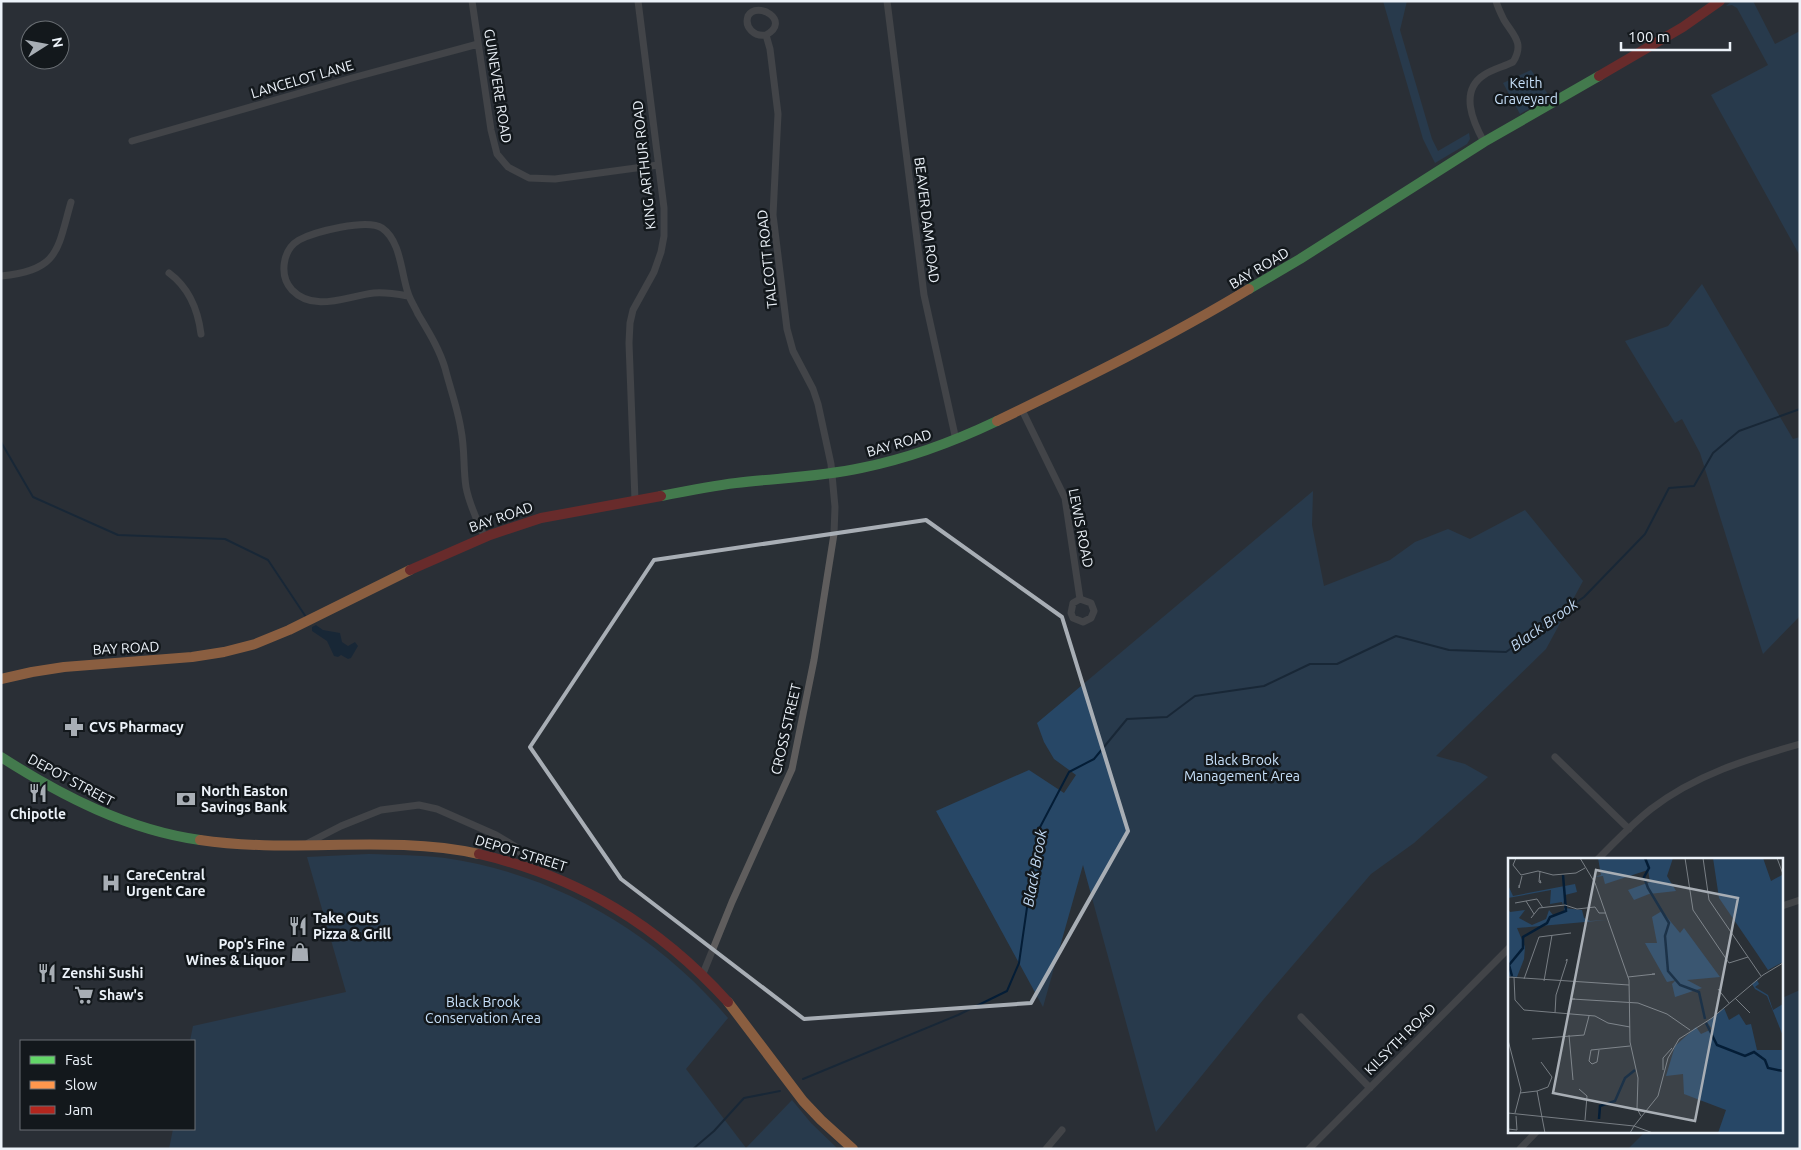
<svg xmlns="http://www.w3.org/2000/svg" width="1801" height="1150" font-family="Ubuntu,sans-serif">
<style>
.green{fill:#274766}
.water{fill:#041d36}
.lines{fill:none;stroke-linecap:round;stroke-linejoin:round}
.stream{stroke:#041d36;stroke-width:2}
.street{stroke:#5f5d5d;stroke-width:7}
.fast{stroke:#63d668;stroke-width:10}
.slow{stroke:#ff974d;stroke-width:10}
.jam{stroke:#b3261e;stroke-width:10}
.marked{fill:none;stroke:#a8aeb5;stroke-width:4;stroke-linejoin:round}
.labels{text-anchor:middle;stroke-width:5;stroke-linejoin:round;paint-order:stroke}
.street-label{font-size:14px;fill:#ecf2f9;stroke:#13181c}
.park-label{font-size:14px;fill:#c7e0f9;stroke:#13181c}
.poi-label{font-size:14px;font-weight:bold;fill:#ecf2f9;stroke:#13181c;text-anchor:start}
.water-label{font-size:15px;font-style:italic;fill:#c3dbf5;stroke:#13181c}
.inset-river{fill:none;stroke:#041d36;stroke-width:2.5}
.inset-road{fill:none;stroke:#787e84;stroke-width:1}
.view{fill:#a8aeb5;fill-opacity:0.15;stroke:#a8aeb5;stroke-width:2.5}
.inset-edge{fill:none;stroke:#ecf2f9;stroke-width:2.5}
</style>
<rect width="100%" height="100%" fill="#2a3036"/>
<!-- green -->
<path class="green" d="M1383,1H1407L1400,30L1432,139L1438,151L1469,133L1470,139L1467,144L1435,163L1423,139Z
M1732,1H1753L1775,44L1800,31V256L1711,95L1768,65L1737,8L1732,5L1726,6Z
M1531,70L1550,97L1520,114L1503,83Z
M1702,284L1793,439L1800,437V616L1763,654L1700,453L1682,419L1675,423L1625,341L1668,326Z
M1313,491L1312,525L1324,586L1390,560L1415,542L1448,529L1470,539L1525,510L1583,581L1546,649L1436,756L1465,764L1488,777L1414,843L1371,874L1263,1000L1156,1132L1083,865L1043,1007L936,811L1029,770L1064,793L1076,775L1054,759L1044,742L1037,723Z
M369,854C395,855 420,855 445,858C556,874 656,933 728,1018L686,1069L746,1148L792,1100L811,1123L838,1149H169L173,1129H194V1041H190L193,1026L346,992L307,857Z
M1800,990V1149H1628L1646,1131H1782V998Z"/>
<!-- water -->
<path class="water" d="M316,625L323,630L340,633L342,642L348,646L355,642L358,646L351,658L348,659L341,655L338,657L334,656L327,641L312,631V627Z"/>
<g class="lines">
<!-- stream -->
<path class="stream" d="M1,442L33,497L118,535L225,539L268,560L306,617
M803,1079L958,1015L1007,991L1019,963L1038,831L1069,772L1094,759L1127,719L1167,717L1195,696L1264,686L1310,664H1337L1396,636L1449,650L1506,652L1584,597L1645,534L1669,488L1694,486L1713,453L1739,431L1800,409
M693,1149L714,1131L744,1098L780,1091"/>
<!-- street -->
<path class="street" d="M472,1L491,130L497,154L508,167L529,178L555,179L658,165
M887,1L924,295L956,440
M132,141L352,78L478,44
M1484,142C1473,122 1459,91 1484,75C1493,69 1503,67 1513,62C1525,43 1513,35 1504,20C1501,14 1498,8 1496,1
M169,273C188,287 198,310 201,334
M1,276C59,270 57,251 71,202
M408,296C397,294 385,292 374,293C347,296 314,313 292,290C279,276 282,250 299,240C314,232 367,218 382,228C401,241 401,273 408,293C410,300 415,307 418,314C428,331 439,348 445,368C450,388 458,409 461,430C465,449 463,468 466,487C469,504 477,520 484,536
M1022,410L1065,498L1080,599L1073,603L1071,613L1073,618L1083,622L1091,618L1094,611L1091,603L1080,599
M635,500L629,343L630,323L633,310L654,272L661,252L664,236V208L638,1
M1555,757L1629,829
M308,843L341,826L381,810L419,805L437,809L496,835L516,847L531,866
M1598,859C1615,842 1632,824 1651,809C1695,775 1747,759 1800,744
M1782,906L1800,900
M702,976L732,902L792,769L814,660L834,534L835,507L831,464L818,404L813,389L793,351L787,329L773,215L778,114L770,49L766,35C792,21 757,0 748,16C744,28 755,37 766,35
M1301,1017L1370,1088
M1046,1149L1062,1130
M1309,1149L1510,947
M1520,1149L1537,1131"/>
<!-- fast -->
<path class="fast" d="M1249,289L1300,259L1484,142L1599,76
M661,496C686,491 711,486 736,483C778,478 819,477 861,468C906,459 955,441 997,421
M1,757C62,796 128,830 200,840"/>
<!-- slow -->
<path class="slow" d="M997,421C1082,380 1168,338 1249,289
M1,679L32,672L64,667L192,657L224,652L255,644L289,630L410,570
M200,840C293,854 387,834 479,854
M728,1002L803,1101L821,1120L853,1149"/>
<!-- jam -->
<path class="jam" d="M1599,76L1683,27L1720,1
M410,570L490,535L541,518L661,496
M479,854C579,877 659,926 728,1002"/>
</g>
<!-- marked area -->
<path d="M0 0H1801V1150H0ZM926,520L1062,617L1128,831L1031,1003L804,1019L621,879L530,747L654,560Z" fill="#2a3036" fill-opacity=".55" fill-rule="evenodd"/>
<path class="marked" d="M926,520L1062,617L1128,831L1031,1003L804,1019L621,879L530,747L654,560Z"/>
<!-- icons -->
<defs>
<g id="pharmacy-bare" transform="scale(1.5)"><path d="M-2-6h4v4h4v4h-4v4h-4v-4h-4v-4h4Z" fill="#a8aeb5" stroke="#13181c" stroke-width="2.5" paint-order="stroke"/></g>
<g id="restaurant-bare" transform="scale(1.5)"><path d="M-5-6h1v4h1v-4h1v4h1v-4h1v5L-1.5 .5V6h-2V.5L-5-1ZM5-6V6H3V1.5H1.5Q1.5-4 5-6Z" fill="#a8aeb5" stroke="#13181c" stroke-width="2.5" paint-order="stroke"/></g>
<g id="bank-bare" transform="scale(1.5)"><path d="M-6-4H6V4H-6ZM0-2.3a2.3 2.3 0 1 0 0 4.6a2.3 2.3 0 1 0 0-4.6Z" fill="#a8aeb5" stroke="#13181c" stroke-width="2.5" paint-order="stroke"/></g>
<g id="hospital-bare" transform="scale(1.5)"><path d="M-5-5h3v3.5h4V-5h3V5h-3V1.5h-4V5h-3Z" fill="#a8aeb5" stroke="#13181c" stroke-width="2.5" paint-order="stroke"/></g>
<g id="shop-bare" transform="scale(1.5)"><path d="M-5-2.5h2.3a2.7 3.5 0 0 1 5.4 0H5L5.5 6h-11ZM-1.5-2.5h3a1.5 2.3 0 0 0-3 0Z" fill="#a8aeb5" stroke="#13181c" stroke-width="2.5" paint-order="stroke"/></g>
<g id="supermarket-bare" transform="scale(1.5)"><path d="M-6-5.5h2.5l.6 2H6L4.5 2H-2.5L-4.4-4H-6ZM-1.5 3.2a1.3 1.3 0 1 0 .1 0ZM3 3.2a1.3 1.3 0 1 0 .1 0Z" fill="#a8aeb5" stroke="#13181c" stroke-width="2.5" paint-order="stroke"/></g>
</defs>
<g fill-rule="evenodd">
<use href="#pharmacy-bare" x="74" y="727"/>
<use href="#restaurant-bare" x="38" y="793"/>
<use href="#bank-bare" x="186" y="799"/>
<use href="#hospital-bare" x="111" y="883"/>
<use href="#restaurant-bare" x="298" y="926"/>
<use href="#shop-bare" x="300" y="952"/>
<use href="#restaurant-bare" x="47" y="973"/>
<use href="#supermarket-bare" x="84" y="995"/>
</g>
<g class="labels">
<!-- street labels -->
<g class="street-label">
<text transform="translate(302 79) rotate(-16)" y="5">LANCELOT LANE</text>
<text transform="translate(498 86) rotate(81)" y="5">GUINEVERE ROAD</text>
<text transform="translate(644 165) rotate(-96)" y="5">KING ARTHUR ROAD</text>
<text transform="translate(927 220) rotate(83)" y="5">BEAVER DAM ROAD</text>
<text transform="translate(767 259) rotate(-96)" y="5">TALCOTT ROAD</text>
<text transform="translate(1259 268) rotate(-31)" y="5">BAY ROAD</text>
<text transform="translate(899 443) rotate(-16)" y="5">BAY ROAD</text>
<text transform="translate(501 517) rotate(-19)" y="5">BAY ROAD</text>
<text transform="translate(1081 528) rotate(79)" y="5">LEWIS ROAD</text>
<text transform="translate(126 648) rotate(-3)" y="5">BAY ROAD</text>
<text transform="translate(786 729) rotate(-77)" y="5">CROSS STREET</text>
<text transform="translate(71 780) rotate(28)" y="5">DEPOT STREET</text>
<text transform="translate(521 853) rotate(17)" y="5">DEPOT STREET</text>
<text transform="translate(1400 1039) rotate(-45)" y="5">KILSYTH ROAD</text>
</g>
<!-- park labels -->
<g class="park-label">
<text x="1526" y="88">Keith<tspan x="1526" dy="16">Graveyard</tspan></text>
<text x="1242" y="765">Black Brook<tspan x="1242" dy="16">Management Area</tspan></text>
<text x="483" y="1007">Black Brook<tspan x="483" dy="16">Conservation Area</tspan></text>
</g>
<!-- poi labels -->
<g class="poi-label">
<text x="89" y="732">CVS Pharmacy</text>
<text x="201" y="796">North Easton<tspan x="201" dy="16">Savings Bank</tspan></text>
<text x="38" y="819" text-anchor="middle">Chipotle</text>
<text x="126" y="880">CareCentral<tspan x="126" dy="16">Urgent Care</tspan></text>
<text x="313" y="923">Take Outs<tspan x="313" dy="16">Pizza &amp; Grill</tspan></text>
<text x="285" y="949" text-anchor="end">Pop's Fine<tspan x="285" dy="16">Wines &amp; Liquor</tspan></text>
<text x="62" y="978">Zenshi Sushi</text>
<text x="99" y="1000">Shaw's</text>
</g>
<!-- water labels -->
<g class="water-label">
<text transform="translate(1544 625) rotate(-35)" y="5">Black Brook</text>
<text transform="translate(1035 868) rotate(-80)" y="5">Black Brook</text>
</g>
</g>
<!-- overview -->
<g transform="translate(1508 858)">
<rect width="275" height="275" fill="#2a3036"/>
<path d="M90,0H165L159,18L168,33L141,36L126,42L120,32L142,24L140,12L97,26L95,18L86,19L93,17ZM205,0H255L263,23L274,17L275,104L260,112L250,97L211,40ZM67,26L69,34L57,37L55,47L54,44L42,46L43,32L0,40V27L5,38ZM56,50L74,52L76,60L82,63L99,62L9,70L17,89L16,101L9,119L0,118V51L2,54L17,52L11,60L24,67L38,61L41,52L45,57L56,54ZM154,53L172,75L176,70L212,119L179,122L194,130L167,139L164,126L168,122L159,124L137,85H149L144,59ZM249,122L251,126L247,129L260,137L265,152L275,146V178L259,138L247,131L244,126ZM216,150L221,162L231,156L238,167L243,166L249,192H275V275H210L218,252L176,236L175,216L158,218L167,188L188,169L193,176L204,171L199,164Z" fill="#274766"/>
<path class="inset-river" d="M137,0L141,10L136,19L140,30L161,65L157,78L160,113L172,127L191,134L197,161M4,118L1,107L15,90V79L39,65L42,59L58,53L55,17M198,165L209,187L237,198L246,194L257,202L260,210L275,213M91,261L92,248L107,243L117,220L127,212"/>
<path class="inset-road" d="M8,0L5,7L13,17L30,13L45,17L68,15L77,10M72,0L87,25L121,122L122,184L130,220L129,251L133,258M177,0L185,52L221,105L240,99M195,0L201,42L253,118M269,0L275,16M32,13L31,24L33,25L32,22M11,27V30L14,18M18,43L26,56M7,45L29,41L35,50M23,60L31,50L57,47L69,51L87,49L91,55H98M0,119L121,127M6,119L7,142L16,152L87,158L100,165L122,169M120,119L147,116H144M16,121L31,79L63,75M36,123L44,77M210,131L221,145M227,140L242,155M67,141H64L130,145L159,156L182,172M47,155L48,137L59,103V101L58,103M61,177L65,222M24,181L76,177L81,158M0,182L13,232L7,255M91,192L89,204L84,206L81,203L83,192L122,188M155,212V200L164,190M71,231L79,238L77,262M29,233L40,229L44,219L33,204M12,235L29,233L37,275M0,255L126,268L150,238L160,200L171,181L204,160L255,117L275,105M0,271L9,272L8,258M122,275L126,268L145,275"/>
<path class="view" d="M88,12L230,40L187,263L45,235Z"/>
<rect width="275" height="275" class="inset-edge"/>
</g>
<!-- border -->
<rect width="1801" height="1150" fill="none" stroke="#ecf2f9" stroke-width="5"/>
<!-- legend -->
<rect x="20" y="1040" width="175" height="90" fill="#13181c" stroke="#6a6f74"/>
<rect x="30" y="1056" width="25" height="8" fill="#63d668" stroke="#6a6f74"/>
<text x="65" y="1065" font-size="15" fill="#ecf2f9">Fast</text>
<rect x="30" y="1081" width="25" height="8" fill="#ff974d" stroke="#6a6f74"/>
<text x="65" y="1090" font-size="15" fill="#ecf2f9">Slow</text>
<rect x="30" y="1106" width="25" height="8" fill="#b3261e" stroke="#6a6f74"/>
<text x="65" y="1115" font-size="15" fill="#ecf2f9">Jam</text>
<!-- north arrow -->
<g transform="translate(45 45) rotate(79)"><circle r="24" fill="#13181c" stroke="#6a6f74"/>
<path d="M0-4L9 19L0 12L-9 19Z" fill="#a8aeb5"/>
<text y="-8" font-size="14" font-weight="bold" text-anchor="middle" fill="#ecf2f9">N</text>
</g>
<!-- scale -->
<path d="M1621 42v8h109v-8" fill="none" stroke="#ecf2f9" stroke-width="2.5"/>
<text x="1628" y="42" font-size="15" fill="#ecf2f9" stroke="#13181c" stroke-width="4" paint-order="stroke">100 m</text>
</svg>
